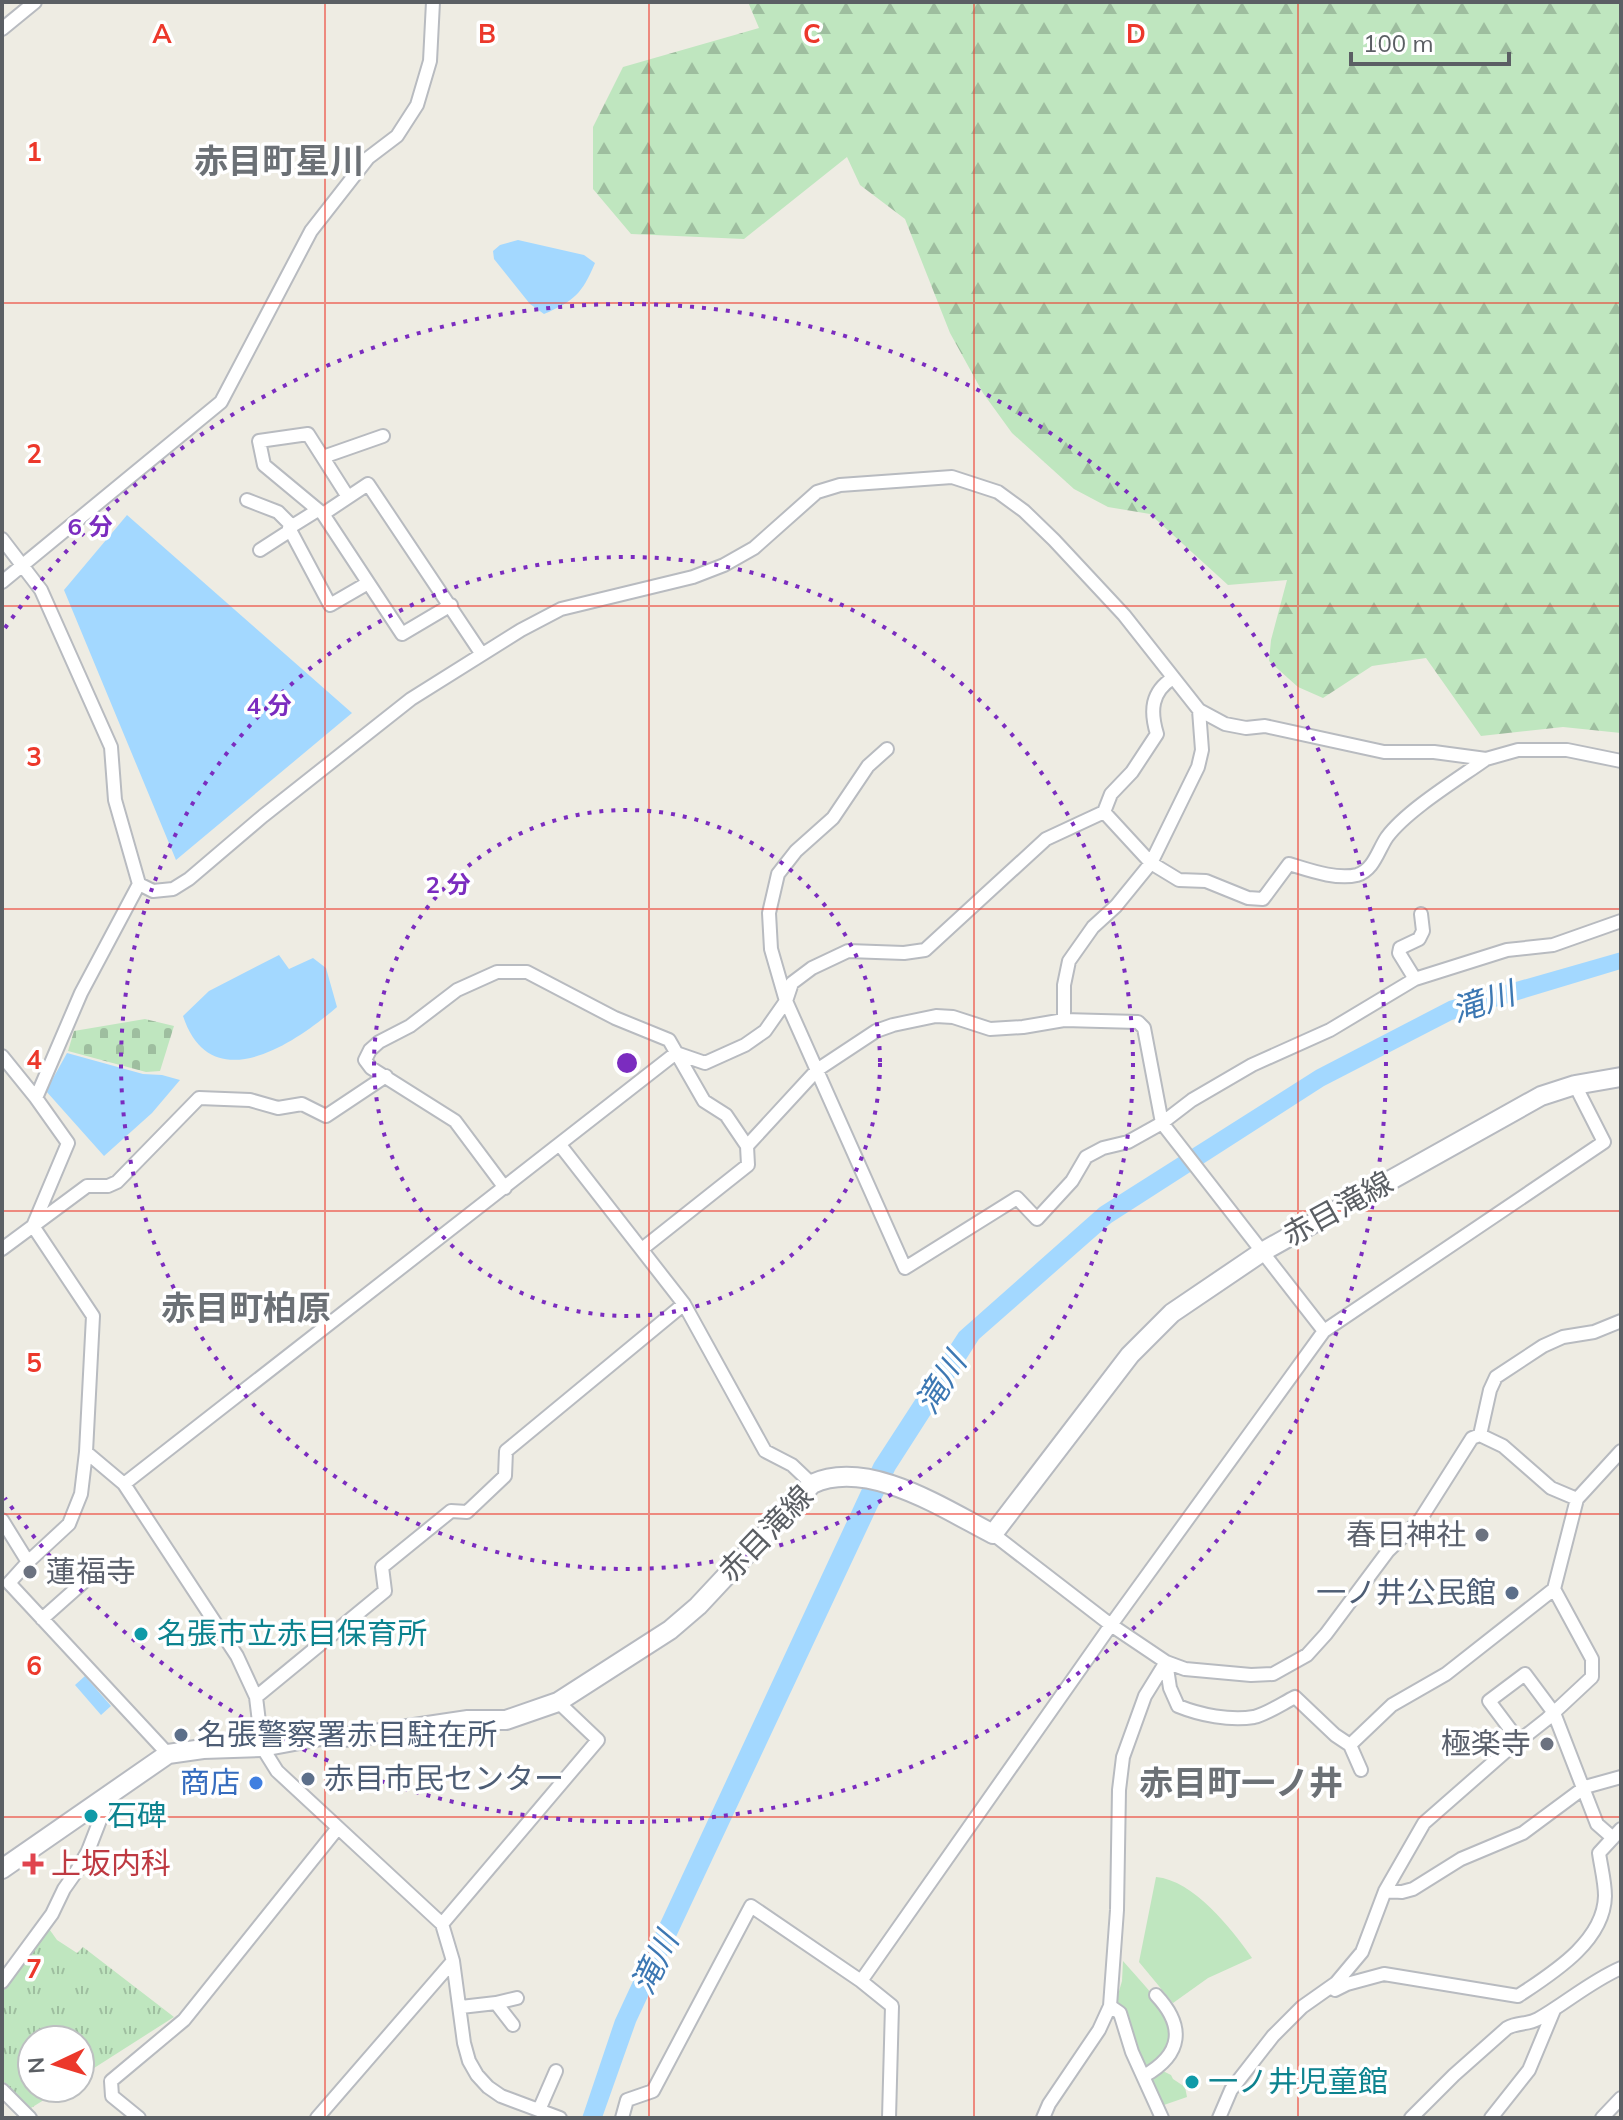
<svg xmlns="http://www.w3.org/2000/svg" width="1623" height="2120" font-family="Mulish,'Noto Sans JP',sans-serif">
<style>
.grass{fill:url(#grass-tufts)}
.forest{fill:url(#forest-firs)}
.cemetery{fill:url(#cemetery-stones)}
.green{fill:#bfe6bf}
.water{fill:#a3d8ff}
.lines{fill:none;stroke-linecap:round;stroke-linejoin:round}
.street-casing{stroke:#b8bbc0;stroke-width:16}
.secondary-casing{stroke:#b7bac0;stroke-width:22}
.street{stroke:#fff;stroke-width:12}
.secondary{stroke:#fff;stroke-width:18}
.grid{fill:none;stroke:#ec382b;stroke-width:2;stroke-opacity:0.55}
.ring{fill:none;stroke:#7b2cbf;stroke-width:4;stroke-dasharray:4 8}
.worship-dot{fill:#6b7280;stroke:#fff;stroke-width:3}
.service-dot{fill:#5c6f8a;stroke:#fff;stroke-width:3}
.culture-dot{fill:#0f9aa8;stroke:#fff;stroke-width:3}
.shop-dot{fill:#3f7fe0;stroke:#fff;stroke-width:3}
.health-dot{fill:#e0444e;stroke:#fff;stroke-width:3}
.labels{text-anchor:middle;stroke-width:7;stroke-linejoin:round;paint-order:stroke}
.street-label{font-size:30px;fill:#5b5f64;stroke:#fff}
.worship-label{font-size:30px;fill:#5b616d;stroke:#fff;text-anchor:end}
.service-label{font-size:30px;fill:#4e5e75;stroke:#fff;text-anchor:start}
.culture-label{font-size:30px;fill:#0d838f;stroke:#fff;text-anchor:start}
.shop-label{font-size:30px;fill:#366cbe;stroke:#fff;text-anchor:end}
.health-label{font-size:30px;fill:#be3a42;stroke:#fff;text-anchor:start}
.water-label{font-size:32px;font-style:italic;fill:#3d78b3;stroke:#fff}
.quarter-label{font-size:34px;font-weight:bold;fill:#6c7176;stroke:#fff}
.grid-label{font-size:26px;text-anchor:middle;font-weight:bold;fill:#ec382b;stroke:#fff;stroke-width:7;stroke-linejoin:round;paint-order:stroke}
.centre{fill:#7b2cbf;stroke:#fff;stroke-width:4}
.ring-label{font-size:24px;text-anchor:middle;font-weight:bold;fill:#7b2cbf;stroke:#fff;stroke-width:7;stroke-linejoin:round;paint-order:stroke}
</style>
<defs>
<pattern id="grass-tufts" width="24" height="20" patternUnits="userSpaceOnUse" patternTransform="scale(2)"><rect width="24" height="20" fill="#bfe6bf"/><path d="M3 7l-1-3M5 7V3M7 7l1-3M15 17l-1-3M17 17v-4M19 17l1-3" fill="none" stroke="#9ebe9f"/></pattern>
<pattern id="forest-firs" width="22" height="20" patternUnits="userSpaceOnUse" patternTransform="scale(2)"><rect width="22" height="20" fill="#bfe6bf"/><path d="M5 1l3.5 6h-7zM16 11l3.5 6h-7z" fill="#9ebe9f"/></pattern>
<pattern id="cemetery-stones" width="16" height="16" patternUnits="userSpaceOnUse" patternTransform="scale(2)"><rect width="16" height="16" fill="#bfe6bf"/><path d="M2 7V4a2 2 0 0 1 4 0v3zM10 15v-3a2 2 0 0 1 4 0v3z" fill="#9ebe9f"/></pattern>
</defs>
<rect width="100%" height="100%" fill="#eeece3"/>
<!-- grass -->
<path class="grass" d="M47,1926L57,1940L77,1953L83,1947L174,2017L80,2077V2040H32V2088H63L31,2108L2,2080V1988Z"/>
<!-- forest -->
<path class="forest" d="M748,2H1621V733L1563,727L1481,736L1426,658L1372,666L1323,698L1298,687L1269,661L1271,640L1287,580L1228,585L1150,514L1108,507L1074,489L1012,433L983,393L950,333L905,219L860,185L847,157L744,239L631,234L593,189V127L623,67L759,28Z"/>
<!-- cemetery -->
<path class="cemetery" d="M145,1019L174,1026L160,1071L146,1072L68,1051L74,1031Z"/>
<!-- green -->
<path class="green" d="M1156,1877C1193,1880 1232,1929 1252,1958L1208,1978L1173,2003L1139,1962Z
M1123,1961C1150,1993 1202,2036 1145,2069L1115,2005L1122,1981Z
M1161,2070L1171,2075L1173,2079L1185,2087L1187,2097L1161,2106L1149,2076Z"/>
<!-- water -->
<path class="water" d="M518,240L584,255L595,263C582,294 574,301 544,314L530,304L494,259L493,251L500,245Z
M127,515L352,713L176,860L64,590Z
M1621,952V969L1452,1020L1324,1086L1111,1223L979,1339L895,1470L636,2022L602,2118H582L615,2020L874,1463L959,1332L1100,1207L1316,1070L1449,1001Z
M279,955L289,969L313,958L326,968L337,1007C294,1044 211,1100 183,1016L209,991Z
M67,1053L143,1074L162,1075L180,1080L152,1113L104,1156L46,1091Z
M85,1676L111,1706L101,1715L75,1685Z"/>
<g class="lines">
<!-- street casing -->
<g class="street-casing">
<path id="street" d="M2,29L35,2
M323,457L383,436
M348,497L308,434L259,441L264,465L323,514L402,634L451,605
M247,500L278,512L292,526
M318,510L289,528L330,605L368,583
M323,514L368,484L481,653
M2,539L41,590L111,747L115,800L139,884L81,993L36,1098
M260,550L291,530
M2,582L221,402L311,231L368,158L397,136L417,105L430,61L433,2
M887,749L868,766L833,818L796,851L778,874L769,913L771,949L786,1001L905,1268L1017,1198L1037,1219L1072,1181L1086,1157L1103,1148L1128,1142L1162,1123L1192,1100L1252,1065L1330,1030L1415,979L1507,950L1553,945L1621,921
M1104,812L1151,863L1179,880L1206,881L1248,898L1263,899L1289,864C1309,870 1336,880 1357,875C1374,870 1378,850 1387,837C1407,810 1458,779 1486,759
M139,884L153,891L173,889L189,879L263,816L411,699L521,630L561,609L693,577L724,565L754,548L817,492L840,485L952,477L998,492L1024,511L1054,540L1124,615L1199,710L1225,724L1246,728L1265,726L1384,752H1434L1486,759L1518,750H1567L1621,761
M1415,979L1399,953L1400,948L1419,939L1423,931L1421,914
M1064,1020V985L1069,961L1093,927L1116,906L1151,863L1198,767L1202,750L1199,710
M676,1053L705,1063L745,1045L765,1031L786,1001L792,983L812,968L848,951L904,953L925,950L1046,839L1104,812L1111,794L1132,772L1157,734C1150,711 1151,692 1173,678
M2,1056L36,1098L68,1143L33,1226L93,1316L86,1452L124,1484L237,1656L256,1697L262,1747L277,1771L442,1924L453,1961L464,2043L469,2061L477,2075L488,2087L501,2096L560,2118
M560,1145L684,1304L765,1451L792,1465L812,1484
M747,1146L817,1070L876,1031L893,1025L936,1016L953,1017L990,1029L1023,1027L1064,1020L1138,1022L1144,1028L1162,1123L1324,1331
M505,1188L455,1121L371,1068L365,1060L370,1050L379,1042L410,1026L457,990L497,972H527L615,1018L669,1040L704,1101L726,1115L747,1146L748,1165L642,1249
M2,1249L87,1186H108L117,1182L199,1098L250,1100L278,1108L302,1104L326,1116L386,1076
M1480,1435L1503,1446L1551,1488L1577,1499
M124,1484L676,1053
M2,1520L28,1562L9,1583L168,1754
M993,1534L1111,1625L1166,1662L1185,1669L1251,1675L1273,1674L1307,1655L1326,1634L1388,1551L1420,1520L1472,1438L1480,1435L1490,1390L1496,1377L1543,1346L1563,1337L1594,1332L1621,1321
M28,1562L69,1524L81,1494L86,1452
M42,1619L97,1570
M1166,1662L1170,1688L1178,1706C1200,1715 1230,1721 1254,1717C1267,1714 1283,1703 1295,1697L1335,1735L1350,1745L1392,1705L1446,1674L1554,1589L1577,1499L1621,1451
M256,1697L385,1591L382,1567L451,1511L467,1512L505,1476L506,1451L684,1304
M1519,1741L1489,1701L1525,1674L1554,1713L1597,1824L1613,1838
M1350,1745L1361,1770
M1385,1891L1402,1892L1413,1889L1461,1859L1523,1833L1585,1787L1621,1777
M442,1924L598,1740L558,1702
M861,1981L1111,1625L1324,1331L1604,1142L1575,1085
M2,1982L52,1914L64,1889L76,1872L88,1851L109,1797
M1335,1990L1347,1984L1384,1974L1518,1996C1551,1974 1604,1942 1605,1896C1605,1882 1601,1867 1599,1853L1621,1829
M496,2003L517,1998
M1110,2006L1120,2013L1132,2052L1162,2118
M461,2007L496,2003L513,2025
M1144,2076C1183,2054 1185,2026 1156,1995
M2,2090L30,2118
M539,2110L556,2071
M139,2118L112,2096L111,2081L184,2020L337,1829
M317,2118L453,1961
M622,2118L627,2100L653,2091L751,1906L861,1981L892,2006L889,2118
M1043,2118L1049,2104L1099,2030L1110,2006L1117,1910L1119,1790L1123,1757L1145,1696L1166,1662
M1219,2118L1231,2090L1273,2036L1302,2007L1336,1983L1362,1952L1385,1891L1424,1823L1505,1752L1547,1719L1592,1677V1659L1554,1589
M1411,2118L1454,2075L1507,2028C1518,2022 1527,2025 1538,2019C1566,2003 1591,1981 1621,1968
M1491,2118L1529,2070L1554,2010
M1602,2118L1621,2098"/>
</g>
<!-- secondary casing -->
<g class="secondary-casing">
<path id="secondary" d="M2,1869L168,1754L203,1749L262,1747L321,1736L354,1737L468,1720H506L558,1702L670,1630L698,1606L812,1484C868,1458 944,1509 993,1534L1130,1355L1172,1313L1262,1252L1541,1096L1575,1085L1621,1077"/>
</g>
<!-- street -->
<use href="#street" class="street"/>
<!-- secondary -->
<use href="#secondary" class="secondary"/>
</g>
<!-- grid -->
<path class="grid" d="M325,2V2118M649,2V2118M974,2V2118M1298,2V2118M2,303H1621M2,606H1621M2,909H1621M2,1211H1621M2,1514H1621M2,1817H1621"/>
<!-- distance rings -->
<g class="ring">
<circle cx="627" cy="1063" r="253"/>
<circle cx="627" cy="1063" r="506"/>
<path d="M5 628A759 759 0 1 1 5 1498"/>
</g>
<!-- markers -->
<g class="worship-dot">
<circle cx="1482" cy="1535" r="8"/>
<circle cx="30" cy="1572" r="8"/>
<circle cx="1547" cy="1744" r="8"/>
</g>
<g class="service-dot">
<circle cx="1512" cy="1593" r="8"/>
<circle cx="181" cy="1735" r="8"/>
<circle cx="308" cy="1779" r="8"/>
</g>
<g class="culture-dot">
<circle cx="141" cy="1634" r="8"/>
<circle cx="91" cy="1816" r="8"/>
<circle cx="1192" cy="2082" r="8"/>
</g>
<circle class="shop-dot" cx="256" cy="1783" r="8"/>
<path class="health-dot" d="M29 1852h8v8h8v8h-8v8h-8v-8h-8v-8h8z"/>
<g class="labels">
<!-- street labels -->
<g class="street-label">
<text transform="translate(1338 1209) rotate(-29)" y="10">赤目滝線</text>
<text transform="translate(766 1534) rotate(-46)" y="10">赤目滝線</text>
</g>
<!-- worship labels -->
<g class="worship-label">
<text x="1466" y="1545">春日神社</text>
<text x="46" y="1582" text-anchor="start">蓮福寺</text>
<text x="1531" y="1754">極楽寺</text>
</g>
<!-- service labels -->
<g class="service-label">
<text x="1496" y="1603" text-anchor="end">一ノ井公民館</text>
<text x="197" y="1745">名張警察署赤目駐在所</text>
<text x="324" y="1789">赤目市民センター</text>
</g>
<!-- culture labels -->
<g class="culture-label">
<text x="157" y="1644">名張市立赤目保育所</text>
<text x="107" y="1826">石碑</text>
<text x="1208" y="2092">一ノ井児童館</text>
</g>
<!-- shop labels -->
<g class="shop-label">
<text x="240" y="1793">商店</text>
</g>
<!-- health labels -->
<g class="health-label">
<text x="51" y="1874">上坂内科</text>
</g>
<!-- water labels -->
<g class="water-label">
<text transform="translate(1483 1002) rotate(-18)" y="11">滝川</text>
<text transform="translate(941 1383) rotate(-58)" y="11">滝川</text>
<text transform="translate(655 1963) rotate(-64)" y="11">滝川</text>
</g>
<!-- quarter labels -->
<g class="quarter-label">
<text x="279" y="173">赤目町星川</text>
<text x="246" y="1320">赤目町柏原</text>
<text x="1241" y="1795">赤目町一ノ井</text>
</g>
</g>
<g class="grid-label">
<text x="162" y="43">A</text>
<text x="487" y="43">B</text>
<text x="812" y="43">C</text>
<text x="1136" y="43">D</text>
<text x="34" y="161">1</text>
<text x="34" y="463">2</text>
<text x="34" y="766">3</text>
<text x="34" y="1069">4</text>
<text x="34" y="1372">5</text>
<text x="34" y="1675">6</text>
<text x="34" y="1978">7</text>
</g>
<circle cx="627" cy="1063" r="12" class="centre"/>
<g class="ring-label">
<text x="90" y="535">6 分</text>
<text x="269" y="714">4 分</text>
<text x="448" y="893">2 分</text>
</g>
<!-- border -->
<rect width="1623" height="2120" fill="none" stroke="#5b5f64" stroke-width="8"/>
<!-- north arrow -->
<g transform="translate(56 2064) rotate(266)"><circle r="38" fill="#ffffff" stroke="#bdbfc1" stroke-width="2"/>
<path d="M0-6L14 30L0 20L-14 30Z" fill="#ec382b"/>
<text y="-12" font-size="22" font-weight="bold" text-anchor="middle" fill="#5b5f64">N</text>
</g>
<!-- scale -->
<path d="M1351 52v12h158v-12" fill="none" stroke="#5b5f64" stroke-width="4"/>
<text x="1363" y="52" font-size="24" fill="#5b5f64" stroke="#ffffff" stroke-width="6" paint-order="stroke">100 m</text>
</svg>
